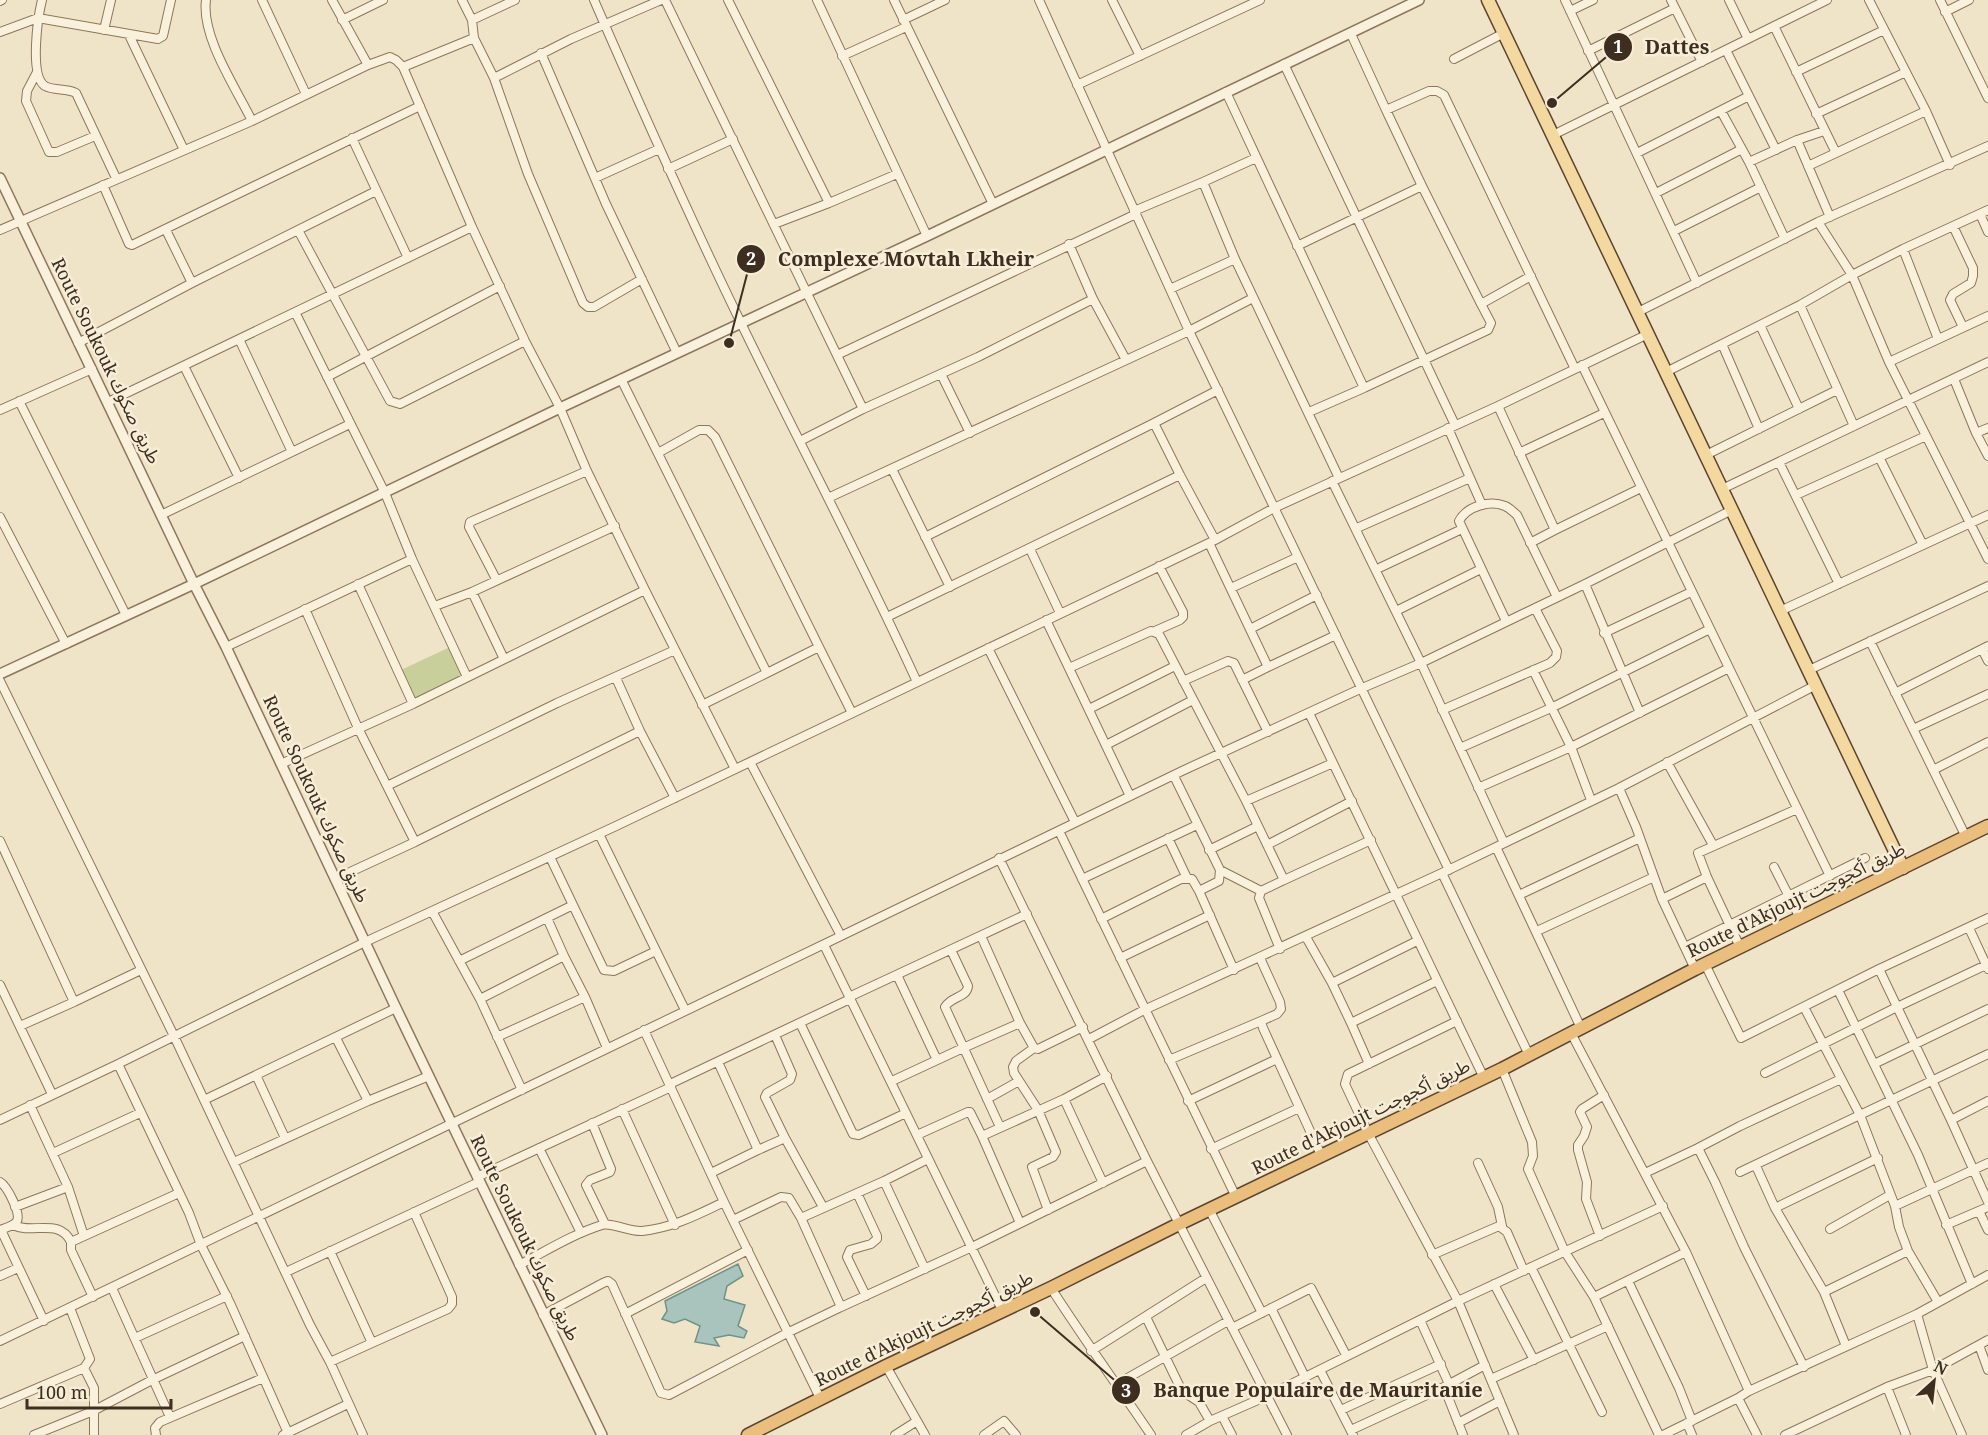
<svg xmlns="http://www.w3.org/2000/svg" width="1988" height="1435" font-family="'Noto Serif','Noto Sans Arabic',serif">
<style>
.green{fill:#c9cf9b}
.water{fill:#a9c4bc;stroke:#6f938a;stroke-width:1.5}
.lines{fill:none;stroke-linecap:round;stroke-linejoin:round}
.minor-casing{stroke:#8d765c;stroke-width:10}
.tertiary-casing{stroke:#8d765c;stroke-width:12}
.primary-casing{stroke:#5b4430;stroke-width:15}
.trunk-casing{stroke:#5b4430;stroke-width:15}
.minor{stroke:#faf1dc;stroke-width:8}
.tertiary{stroke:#faf1dc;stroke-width:9}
.primary{stroke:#f3d9a0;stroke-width:12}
.trunk{stroke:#eabe7c;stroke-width:12}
.labels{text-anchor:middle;stroke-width:5;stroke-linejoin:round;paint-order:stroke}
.street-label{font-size:18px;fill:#3d2e20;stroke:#f7eed8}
.leader{fill:none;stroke:#3d2e20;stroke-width:2}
.callout-dot{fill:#3d2e20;stroke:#f7eed8;stroke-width:2}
.mark-label{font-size:18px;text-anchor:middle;font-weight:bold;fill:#fff}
.callout-label{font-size:20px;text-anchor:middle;font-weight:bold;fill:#3d2e20;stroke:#f7eed8;stroke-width:5;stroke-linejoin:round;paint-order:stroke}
</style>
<rect width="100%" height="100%" fill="#f0e4c8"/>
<!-- green -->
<path class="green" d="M450,647L464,676L414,699L401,670Z"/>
<!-- water -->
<path class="water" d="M738,1264L743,1276L727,1286L724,1299L745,1305L738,1326L747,1331L744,1338L729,1335L714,1338L719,1346L695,1342L700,1326L685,1319L674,1323L662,1319L667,1311L665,1301Z"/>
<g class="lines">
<!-- minor casing -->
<g class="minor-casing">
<path id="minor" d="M42,0C38,16 29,76 45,86C54,91 67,88 76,93L116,178
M206,0C201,37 236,88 252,121
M262,0L306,94
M332,0L368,65
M462,0L472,20L474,38
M594,0C641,108 689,216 741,323C799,443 862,561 917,682
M665,0L863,409L978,357L1093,299L1126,360
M728,0L829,203L774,224
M817,0L927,236
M894,0L993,204
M1039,0L1189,331L1449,870
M1112,0L1140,56
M1565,0L1697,283
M1671,0L1702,62
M1729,0L1748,39
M1869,0L1926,111L1950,165
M1940,0L1988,98
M0,1L2,0
M1570,11L1593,0
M1945,12L1969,0
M342,20L383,0
M472,20L515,0
M903,20L945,0
M1774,26L1836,153
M104,30L111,0
M0,32L38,18L158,39L163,36L171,0
M1351,34L1386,110L1429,91H1437L1444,95L1575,369
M129,35L184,150
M1726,50L1776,150
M1588,51L1675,8
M541,53L606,204L677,353
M842,56L906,27
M1454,59L1504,33
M1284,64L1455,425
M403,67L474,38L494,78L571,39L661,0
M37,72L27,91L26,101L49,152H57L95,136
M1796,72L1884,30
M494,78L528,174L583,303L588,307H594L642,279
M1077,85L1260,0
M1226,92L1364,388L1488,330L1491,323L1481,304
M1386,110L1422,186L1481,304L1531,276
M1721,111L1749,162L1785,239
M1816,114L1906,72
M1553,135L1827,0
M352,138L408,258
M1797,140L1830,217
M1637,153L1749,96
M1256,158L1203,182L1235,259L1339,478
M1749,162L1797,140L1824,131
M1808,166L1926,111
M668,169L733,139
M595,178L659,149
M103,185L129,244L132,245L420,106
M1656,193L1742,149
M829,203L897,174
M1134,211L1203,182
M1980,214L1988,232
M1818,222L1852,275L1889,362L1988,559
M1953,226L1973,268V276L1971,283L1953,294L1950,300L1963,327
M0,230L252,121L368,65L390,57L396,60L403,67L472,227L525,341L560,408L587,471L645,590L735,769
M166,230L192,283
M298,230L390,401L400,404L525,341
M1674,231L1761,187
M1069,244L1093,299
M1297,246L1422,186
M1903,249L1938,339
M1170,289L1235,259
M1800,305L1854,426
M295,312L385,493L412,559L467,677
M1638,312L1818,222L1988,146
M1760,325L1799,409
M239,339L292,452
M78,343L192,283L376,191
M1722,344L1759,429
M837,355L1136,214
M1889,362L1988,316
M1582,365L1830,876
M184,366L239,478
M1666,372L1800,305L1852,275L1903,249L1988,210
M941,374L970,433
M327,377L500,286
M621,379L767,673L819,647L715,437L708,430H699L658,453
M1954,379L1976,433L1988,456
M19,401L126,615
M108,402L472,227
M1498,406L1555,530L1530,543
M0,410L92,369
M1309,412L1364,388
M1448,428L1482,505
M1976,433L1988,428
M800,441L863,409
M1519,453L1604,413
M1706,455L1837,390
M1879,457L1923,545
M1779,462L1839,584
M892,469L950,587
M1180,475L1154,423L1218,390
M1332,481L1421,663L1504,843
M1722,489L1988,362
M1796,495L1926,436
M828,498L1189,331L1253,298
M161,515L350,424
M0,517L66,644
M1357,528L1470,478
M1555,530L1641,488
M925,537L1154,423
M1209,543L1268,667L1336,635
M1030,549L1060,613
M1377,569L1462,529
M496,579L469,527L470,522L587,471
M358,584L413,704
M1585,584L1640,713
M1231,588L1298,557
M472,592L504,659
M435,606L472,592L615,526
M305,609L358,728L415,842
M1396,611L1481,569
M1780,611L1988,515
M887,617L1180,475L1215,540
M1046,620L1130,796
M1506,621L1459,521C1467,506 1490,500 1505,506C1510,508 1513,512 1517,515L1557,597
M1250,629L1317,595
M1155,631L1180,620L1183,617V612L1159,566
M1604,633L1691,592
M1870,641L1966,837
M226,647L412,559
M819,647L852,713
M988,648L1075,822
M1982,649L1988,661
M1069,668L1151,631L1159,634L1246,801L1284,880L1261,891L1259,898L1280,949
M1533,670L1571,747L1591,800
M1809,670L1988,586
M616,678L640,731L675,798
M1242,680L1268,667
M0,681L174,1036L310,1325L330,1362L363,1435
M1183,681L1228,661L1234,663L1268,732
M1895,693L1988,646
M702,705L767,673
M1089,709L1175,666
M1442,710L1550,663L1556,657L1557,651L1535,608
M1309,713C1367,835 1426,955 1484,1078
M1913,729L1988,694
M1106,745L1193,700
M1460,748L1551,708L1710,629
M1667,762L1713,845
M281,764L413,704L645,590
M1933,770L1988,742
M1174,776L1220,870L1219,881L1199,891L1234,970
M387,786L557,703L675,650
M1478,788L1571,747L1729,668
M1619,788L1636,827L1662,899L1695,969
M1246,801L1333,763
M1059,831L1236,1197
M599,834L685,1010
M1168,838L1187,878
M0,841L74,1002L141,970
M1267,845L1352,801
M1496,847L1581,1028
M1209,850L1258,826
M550,857L604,970L614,971L656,951
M999,858L1147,1161L1287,1435
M1774,867L1800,918
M1220,870L1261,891
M1442,873L1529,1055
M335,879L415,842L640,731
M1082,879L1197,825
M1284,880L1371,840
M1519,895L1640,838
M1662,899L1707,877
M432,911L480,999L522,1090
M547,918L564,956
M1101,919L1181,879H1192L1199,891
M1969,928L1988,969
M1537,931L1654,877
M841,936L1182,771L1360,689L1421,663L1585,584L1732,510
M981,936L1020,1023L1034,1048L1038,1049L1083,1027
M1306,937L1332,983L1351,1023L1437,981
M824,945L1003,1312
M1685,947L1865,858
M1740,947L1707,877L1698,853L1797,809
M951,950L968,986C967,998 951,996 945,1007L1000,1127
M1120,958L1210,915
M1260,958L1280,1002L1281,1009L1277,1014L1261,1021L1263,1028L1321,1155
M459,961L573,905
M1705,964L1741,1038L1879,969L1988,918
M1879,969L1951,1120L1988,1202
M897,975L937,1060
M1332,983L1417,941
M0,985L52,1094
M1838,990L1918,1155L1972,1284
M849,997L1027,914
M480,999L564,956L585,997
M1804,1007L1860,1115L1895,1206L1899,1227L1908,1251L1938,1302
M1457,1021L1348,1074L1345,1084L1368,1133L1458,1301L1514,1435
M800,1023L853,1134L859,1135L906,1113
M1351,1023L1369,1064
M20,1026L74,1002
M644,1030L724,1202L820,1398
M1571,1033L1686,1252L1749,1391
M775,1035L792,1074L790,1080L767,1093L765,1097L785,1138
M497,1037L585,997L607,1048
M336,1038L368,1101
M1089,1039L1144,1010L1442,873L1619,788L1816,685
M1034,1048L1016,1061L1013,1067L1014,1073L1038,1110L1056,1152L1053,1157L1032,1167L1048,1210
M1169,1060L1261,1021
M718,1062L758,1150L785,1138L823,1207
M118,1064L189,1213L201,1245L230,1303L288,1433
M1874,1064L1988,1009
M1502,1069L1532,1142L1533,1156L1528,1169L1565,1252L1594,1297L1659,1435
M1765,1073L1897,1007L1988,964
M256,1075L285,1138
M892,1081L963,1048L1020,1023
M670,1084L850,999
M987,1099L1019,1081
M1064,1099L1103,1183
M204,1100L396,1008
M1188,1101L1277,1059
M30,1105L68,1187L84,1236
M622,1109L675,1225
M0,1120L118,1064L365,942L616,826L1215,540L1274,508L1498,406L1648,334
M1951,1120L1988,1101
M592,1123L611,1169L610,1172L590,1180L586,1185L605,1224
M917,1135L968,1112H970L982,1136
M539,1148L581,1233
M1698,1148L1740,1126L1841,1079
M1211,1149L1299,1108
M53,1153L140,1113
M234,1162L368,1101L429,1076
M1478,1163L1498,1207L1502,1226
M1756,1166L1775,1208L1824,1292L1846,1346
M1740,1172L1988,1054
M711,1173L758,1150
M1645,1173L1698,1148L1715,1182L1744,1247L1804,1367
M477,1177L671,1087
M0,1182C7,1186 21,1213 17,1221C14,1226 5,1228 0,1230
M857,1193L877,1236V1239L871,1244L850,1250L847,1257L866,1296
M1895,1206L1988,1163
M15,1207L68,1187
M1775,1208L1878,1158
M1209,1209L1262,1313
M1979,1211L1988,1230
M801,1218L884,1181
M733,1220L781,1197L789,1198L801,1218L841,1307L972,1247L1147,1161
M1020,1223L982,1136L1064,1099L1107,1076
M13,1225C32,1235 59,1217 71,1242
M1946,1225L1988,1207
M1830,1229L1890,1195
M1,1230L44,1321
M1600,1236L1586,1199L1587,1182L1578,1150V1145L1584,1136L1587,1127L1580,1112L1582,1109L1604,1095
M330,1251L372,1343L330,1362
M1432,1255L1499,1226L1507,1232L1524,1271
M519,1265C546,1251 573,1234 602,1225C611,1222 630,1232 642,1231C672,1228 697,1215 724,1202
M1531,1267L1602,1412
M925,1269L884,1181L928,1159
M286,1272L479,1182
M0,1276L18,1268
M1628,1281L1679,1388L1692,1421
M1494,1284L1534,1360
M112,1288L170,1417
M1051,1288C1083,1338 1118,1386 1151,1435
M1824,1292L1908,1251
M93,1297L71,1250V1242L179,1193
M1594,1297L1686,1252
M1271,1308L1305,1377
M625,1314L748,1250
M1917,1314L1933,1370L1962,1435
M543,1315L603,1283L608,1281L612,1284L661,1393L669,1395L789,1332L841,1307
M1146,1317L1180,1387L1185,1393L1199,1402L1210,1421
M1420,1320L1449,1384
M1232,1328L1311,1288L1346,1355
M135,1338L227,1296
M0,1341L841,936L750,762
M372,1343L448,1309L452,1304V1297L414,1212
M1979,1345L1988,1370
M1091,1351L1206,1278
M886,1366L925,1435
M84,1368L94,1388V1435
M1320,1370L1353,1435
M1491,1379L1608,1326
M1117,1384L1228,1321
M1444,1387L1463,1435
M1887,1387L1906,1435
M1738,1398L1757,1435
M0,1404L84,1368L90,1359L70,1308
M1341,1410L1441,1364
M1222,1416L1232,1435
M1458,1423L1500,1401
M1687,1423L1692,1435
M1351,1430L1444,1387L1485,1365
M34,1435L93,1411L152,1380L245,1336
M156,1435L155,1428L160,1422L263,1378
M283,1435L348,1404
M895,1435L917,1421
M984,1435L1004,1421L1016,1435
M1186,1435L1210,1421L1267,1396L1458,1301L1663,1206
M1663,1435L1738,1398L1749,1391L1917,1314L1988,1275
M1785,1435L1887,1387L1933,1370L1988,1340"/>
</g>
<!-- tertiary casing -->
<g class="tertiary-casing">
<path id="tertiary" d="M0,178L194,584L226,647L396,1008L602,1435
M0,674L194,584L560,408L927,236L1419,0"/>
</g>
<!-- primary casing -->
<g class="primary-casing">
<path id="primary" d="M1488,0L1903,868"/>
</g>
<!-- trunk casing -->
<g class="trunk-casing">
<path id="trunk" d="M748,1435L886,1366L1051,1288L1179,1224L1502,1069L1695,969L1988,826"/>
</g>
<!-- minor -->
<use href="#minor" class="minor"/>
<!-- tertiary -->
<use href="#tertiary" class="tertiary"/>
<!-- primary -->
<use href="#primary" class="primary"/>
<!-- trunk -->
<use href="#trunk" class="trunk"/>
</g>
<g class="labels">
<!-- street labels -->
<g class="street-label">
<text transform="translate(106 361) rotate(64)" y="6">Route Soukouk طريق صكوك</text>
<text transform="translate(316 799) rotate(65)" y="6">Route Soukouk طريق صكوك</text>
<text transform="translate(1796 900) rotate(-26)" y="6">Route d'Akjoujt طريق أكجوجت</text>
<text transform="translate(1361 1117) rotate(-26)" y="6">Route d'Akjoujt طريق أكجوجت</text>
<text transform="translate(525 1238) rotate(64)" y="6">Route Soukouk طريق صكوك</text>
<text transform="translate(924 1329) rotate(-26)" y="6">Route d'Akjoujt طريق أكجوجت</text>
</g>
</g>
<!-- callouts -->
<path class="leader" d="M1552 103L1618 47M729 343L751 259M1035 1312L1126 1390"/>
<g class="callout-dot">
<circle cx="1552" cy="103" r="6"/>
<circle cx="729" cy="343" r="6"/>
<circle cx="1035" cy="1312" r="6"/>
<circle cx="1618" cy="47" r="15"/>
<circle cx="751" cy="259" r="15"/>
<circle cx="1126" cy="1390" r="15"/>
</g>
<g class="mark-label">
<text x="1618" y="53">1</text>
<text x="751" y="265">2</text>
<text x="1126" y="1397">3</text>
</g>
<g class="callout-label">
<text x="1677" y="54">Dattes</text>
<text x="906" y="266">Complexe Movtah Lkheir</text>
<text x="1318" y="1397">Banque Populaire de Mauritanie</text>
</g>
<!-- north arrow -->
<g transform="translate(1934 1381) rotate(27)" stroke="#f7eed8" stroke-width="4.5" paint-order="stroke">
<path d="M0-4.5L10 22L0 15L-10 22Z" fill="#3d2e20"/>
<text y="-9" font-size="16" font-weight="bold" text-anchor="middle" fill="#3d2e20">N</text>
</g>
<!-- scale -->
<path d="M27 1399v9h144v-9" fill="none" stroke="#3d2e20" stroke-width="3"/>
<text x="36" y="1399" font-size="18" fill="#3d2e20" stroke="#f7eed8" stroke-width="4.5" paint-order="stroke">100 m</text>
</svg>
